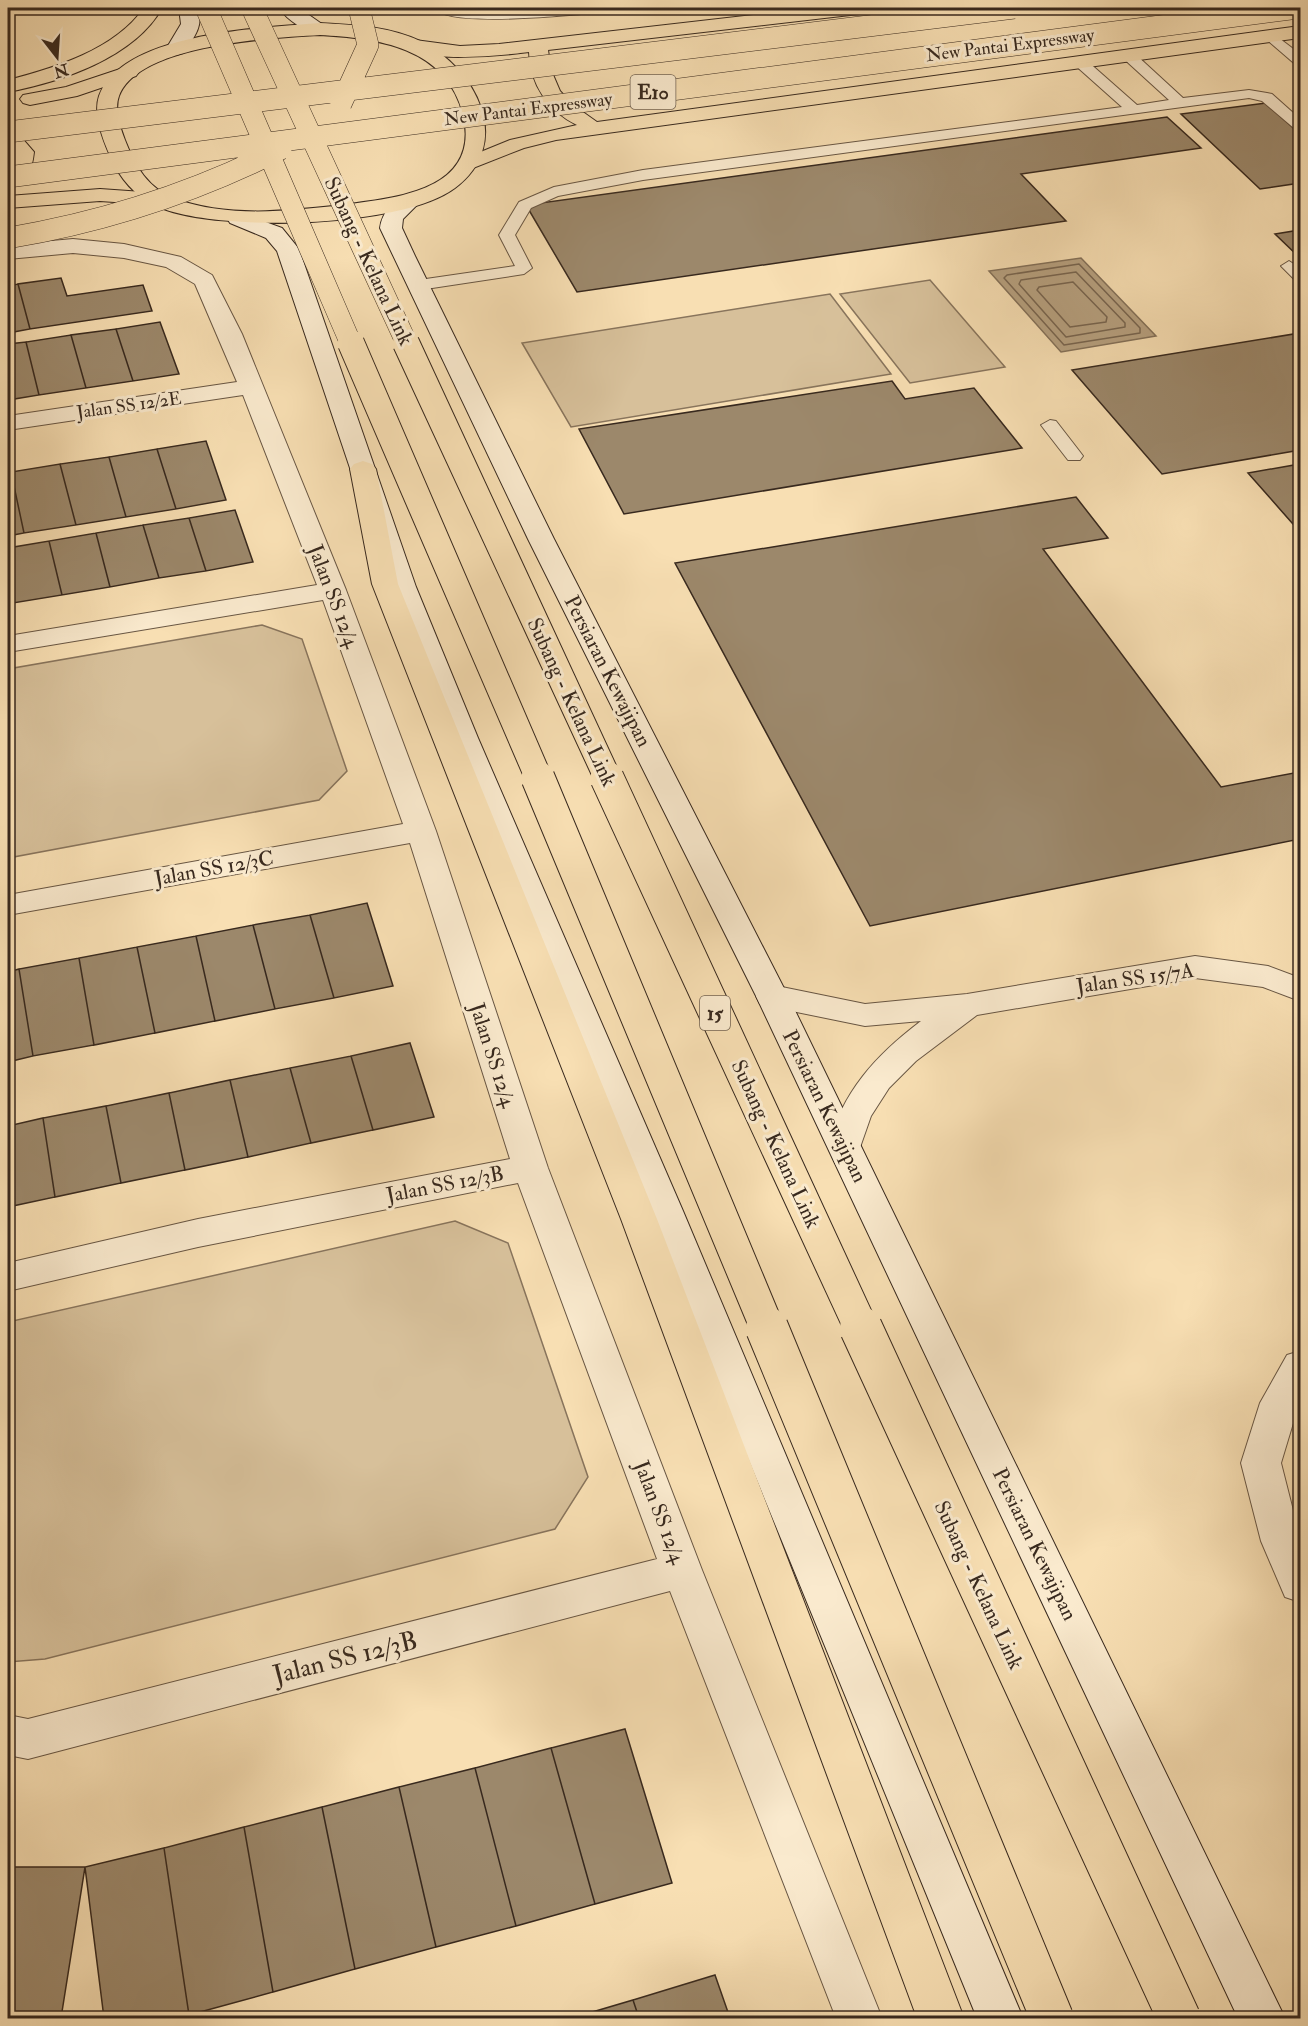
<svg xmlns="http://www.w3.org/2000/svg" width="1308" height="2026" font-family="'IM FELL Double Pica',serif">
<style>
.green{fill:#d7c09a;stroke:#88745c;stroke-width:1.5}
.water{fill:#b7a180;stroke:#847159;stroke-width:1.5}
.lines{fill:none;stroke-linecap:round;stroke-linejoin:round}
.shore{stroke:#78654f;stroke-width:1.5}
.building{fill:#9c886b;stroke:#38291e;stroke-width:1.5}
.lane-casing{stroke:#685643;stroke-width:2}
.street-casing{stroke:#685643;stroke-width:2}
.secondary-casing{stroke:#38291e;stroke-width:2}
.primary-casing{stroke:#38291e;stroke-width:2}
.highway-casing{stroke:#38291e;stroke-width:2}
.lane{fill:#faeace;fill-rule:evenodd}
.street{fill:#faeace;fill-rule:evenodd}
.secondary{fill:#faeace;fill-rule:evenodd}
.primary{fill:#f8dfb3;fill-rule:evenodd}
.highway{fill:#f8dfb3;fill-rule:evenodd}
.primary-bridge-far3-casing{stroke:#38291e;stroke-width:22;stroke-linecap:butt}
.primary-bridge-far2-casing{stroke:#38291e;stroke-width:28;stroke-linecap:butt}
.primary-bridge-far1-casing{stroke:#38291e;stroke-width:35;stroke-linecap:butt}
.primary-bridge-casing{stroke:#38291e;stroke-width:44;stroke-linecap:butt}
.highway-bridge-casing{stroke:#38291e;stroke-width:22;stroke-linecap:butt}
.primary-bridge-far3{stroke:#f8dfb3;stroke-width:21}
.primary-bridge-far2{stroke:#f8dfb3;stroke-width:26}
.primary-bridge-far1{stroke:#f8dfb3;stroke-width:33}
.primary-bridge{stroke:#f8dfb3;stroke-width:42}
.highway-bridge{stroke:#f8dfb3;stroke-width:21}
.labels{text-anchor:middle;stroke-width:6;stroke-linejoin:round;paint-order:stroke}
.far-street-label{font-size:18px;fill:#38291e;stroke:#faeace}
.shield{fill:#faeace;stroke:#726353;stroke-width:1.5}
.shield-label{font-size:20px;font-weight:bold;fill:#38291e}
.street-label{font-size:21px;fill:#38291e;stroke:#faeace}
.near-street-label{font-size:26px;fill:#38291e;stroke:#faeace}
</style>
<rect width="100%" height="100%" fill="#f8dfb3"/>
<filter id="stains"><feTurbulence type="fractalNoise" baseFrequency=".00333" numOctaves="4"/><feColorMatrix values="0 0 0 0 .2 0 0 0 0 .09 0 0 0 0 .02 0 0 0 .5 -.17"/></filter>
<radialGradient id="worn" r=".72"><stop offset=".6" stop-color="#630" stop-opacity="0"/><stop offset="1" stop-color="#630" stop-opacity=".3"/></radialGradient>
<!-- green -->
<path class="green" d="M930,280L1005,367L910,383L840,294Z
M830,294L891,374L571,427L522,343Z
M262,625L302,639L347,771L319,800L8,858V669Z
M455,1221L508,1243L588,1477L555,1529L45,1659L8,1662V1322Z"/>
<!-- water -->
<path class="water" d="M1081,258L1156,336L1061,352L989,271Z"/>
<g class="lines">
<!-- shore -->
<path class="shore" d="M1079,264L1140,328V333L1064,345L1004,278L1007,275Z
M1076,272L1125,323V327L1066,337L1019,284L1021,280Z
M1073,282L1107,317L1106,322L1070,327L1037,290L1039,287Z"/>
</g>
<!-- building -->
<path class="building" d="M1266,103L1300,134V183L1260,189L1181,114Z
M1167,117L1201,148L1021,174L1066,221L577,292L526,205Z
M1300,230V258L1275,234Z
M61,278L67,296L143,285L152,311L30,329L18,284Z
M18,284L30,329L8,333V286Z
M160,322L179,374L133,381L116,329Z
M116,329L133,381L86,388L71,335Z
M1300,333V450L1162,474L1072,370Z
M71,335L86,388L39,395L26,342Z
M26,342L39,395L8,400V344Z
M892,381L905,399L974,388L1022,448L624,514L579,429Z
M206,441L226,500L176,509L157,449Z
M157,449L176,509L126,517L109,457Z
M109,457L126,517L76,525L60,464Z
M60,464L76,525L24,533L11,472Z
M1300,464V532L1248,473Z
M11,472L24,533L8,536V473Z
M1076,497L1108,538L1043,549L1221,787L1294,773L1300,780V839L870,926L675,563Z
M235,510L253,562L206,571L189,518Z
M189,518L206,571L159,578L143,525Z
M143,525L159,578L110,587L96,533Z
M96,533L110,587L62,595L49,541Z
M49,541L62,595L13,603L8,577V548Z
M367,903L393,986L334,998L310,915Z
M310,915L334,998L275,1009L253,925Z
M253,925L275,1009L215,1021L196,936Z
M196,936L215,1021L155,1033L137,947Z
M137,947L155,1033L94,1045L79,958Z
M79,958L94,1045L33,1056L19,969Z
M19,969L33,1056L8,1062V972Z
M410,1043L434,1117L373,1130L351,1056Z
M351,1056L373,1130L311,1143L290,1068Z
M290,1068L311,1143L248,1157L230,1080Z
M230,1080L248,1157L185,1170L169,1093Z
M169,1093L185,1170L121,1183L106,1106Z
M106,1106L121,1183L55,1197L43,1118Z
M43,1118L55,1197L8,1207V1126Z
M625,1729L672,1883L595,1904L551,1748Z
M551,1748L595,1904L516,1926L475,1768Z
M475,1768L516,1926L436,1947L399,1787Z
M399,1787L436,1947L355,1969L322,1807Z
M322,1807L355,1969L273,1992L244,1827Z
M244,1827L273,1992L189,2015L164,1848Z
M164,1848L189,2015L175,2018H104L85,1867Z
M8,1867H85L61,2018H8Z
M715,1975L730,2018H639L633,2000Z
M633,2000L639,2018H572Z"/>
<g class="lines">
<!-- lane casing -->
<g class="lane-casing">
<path id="lane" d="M1271,32L1300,54V65L1295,64L1266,39V33Z
M1129,52L1134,53L1183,98L1249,90L1267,93L1272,94L1300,119V130L1295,129L1262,101L1249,98L643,180L558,196L531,208L515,235L532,268L524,274L419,290L411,285L419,280L515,266L499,235L519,202L554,187L643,170L1122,107L1076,66L1074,63L1081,59L1086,60L1137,105L1169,100L1124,59V53Z
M1289,261L1300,268V281L1294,279L1281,266Z
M1050,420L1056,421L1080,452L1083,456L1080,460H1068L1044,429L1041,425Z"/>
</g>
<!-- street casing -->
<g class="street-casing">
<path id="street" d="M434,8H590L581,14C557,16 447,27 434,8Z
M73,239L124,244L181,257L212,275L242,334L346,590L436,831L548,1168L702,1570L882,2018H836L670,1591L28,1759L8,1755V1715L28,1719L657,1559L518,1183L198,1247L8,1291V1263L198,1219L510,1159L410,843L8,915V895L403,824L323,600L8,652V636L317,585L243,395L8,430V416L237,382L195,284L166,267L124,258L73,253L8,259V245Z
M1195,956L1268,966L1300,978V1001L1263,987L1195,978L977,1015L916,1061L889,1088L871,1116L857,1156L845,1160L833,1156L828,1147C842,1092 876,1055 921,1021L865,1026L772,1007L760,1004L756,996L760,988L772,985L865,1004L967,994Z
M1300,1351V1400L1281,1463L1300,1538V1602L1285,1597L1261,1541L1241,1463L1260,1403L1287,1355Z"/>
</g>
<!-- secondary casing -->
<g class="secondary-casing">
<path id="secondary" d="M179,8H197C205,25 193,39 183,53L176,55L166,49L181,24Z
M279,8H299L329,29L320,35C305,31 288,21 279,8Z
M409,196L417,197L420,202L403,219L402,228L415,256L554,539L788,996L1285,2018H1238L756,996L528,539L380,228C382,212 394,199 409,196Z
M238,212L282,228L299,249L416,587L478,738L683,1211L1023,2018H977L647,1211L448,738L390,587L277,251L266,238L230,223L227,218L230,213Z"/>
</g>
<!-- primary casing -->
<g class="primary-casing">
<path id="primary" d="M320,23C353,25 389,26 420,41C476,68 515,143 455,188C402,228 222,232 161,208C141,200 125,185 115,166C106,148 92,117 99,96C122,32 263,28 320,23ZM320,35C377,38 446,47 463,114C482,191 395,198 342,205C289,211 228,218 176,199C148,189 135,166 125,140C120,127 114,109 119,96C139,44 272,38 320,35Z
M363,461L372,464L376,469L398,584L657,1219L964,2018H917L621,1219L372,584L350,469L354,464Z"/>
</g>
<!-- highway casing -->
<g class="highway-casing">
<path id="highway" d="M144,8H162C134,58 60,82 8,92V80C55,68 114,50 144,8Z
M815,8H868L859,14L548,50L551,70L560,91L573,105L597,122L1300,26V38L556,140L524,148L468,170L461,168L458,164L461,160L510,140L577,125C548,111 530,84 529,52C507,55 418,64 405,46L415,40L460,46L499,44Z
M129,66L139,72L136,76L77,96L30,105L23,103L20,99L23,95L66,87Z
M8,131L21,137L34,152C32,170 28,183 8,188V172L11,170L14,153L8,146Z
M100,189L157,193L165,194L168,199L165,204L157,205L100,201L8,208V196Z"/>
</g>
<!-- lane -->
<use href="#lane" class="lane"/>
<!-- street -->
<use href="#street" class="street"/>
<!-- secondary -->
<use href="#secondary" class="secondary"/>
<!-- primary -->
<use href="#primary" class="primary"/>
<!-- highway -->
<use href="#highway" class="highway"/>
<!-- primary-bridge-far3 casing -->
<g class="primary-bridge-far3-casing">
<path id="primary-bridge-far3" d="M206,8L351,344
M252,8L407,344"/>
</g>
<!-- primary-bridge-far2 casing -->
<g class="primary-bridge-far2-casing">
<path id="primary-bridge-far2" d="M351,343L539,779
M406,343L608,779"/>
</g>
<!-- primary-bridge-far1 casing -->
<g class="primary-bridge-far1-casing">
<path id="primary-bridge-far1" d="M538,778L768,1330
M607,778L862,1330"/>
</g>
<!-- primary-bridge casing -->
<g class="primary-bridge-casing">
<path id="primary-bridge" d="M767,1328L1052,2018
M861,1328L1179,2018"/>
</g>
<!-- highway-bridge casing -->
<g class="highway-bridge-casing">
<path id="highway-bridge" d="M341,104L368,45L359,8
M8,132L1014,8
M8,177L1298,8
M8,238C104,222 194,193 281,149"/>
</g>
<!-- primary-bridge-far3 -->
<use href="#primary-bridge-far3" class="primary-bridge-far3"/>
<!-- primary-bridge-far2 -->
<use href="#primary-bridge-far2" class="primary-bridge-far2"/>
<!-- primary-bridge-far1 -->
<use href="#primary-bridge-far1" class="primary-bridge-far1"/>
<!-- primary-bridge -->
<use href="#primary-bridge" class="primary-bridge"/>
<!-- highway-bridge -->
<use href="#highway-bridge" class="highway-bridge"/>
</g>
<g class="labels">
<!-- far-street labels -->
<g class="far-street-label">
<text transform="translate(1010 45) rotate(-7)" y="6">New Pantai Expressway</text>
<text transform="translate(528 109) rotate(-7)" y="6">New Pantai Expressway</text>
<text transform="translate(129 405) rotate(-8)" y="6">Jalan SS 12/2E</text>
</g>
<!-- shield labels -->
<g class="shield">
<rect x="630.5" y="75" width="45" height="34" rx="4.5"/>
<rect x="700" y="996" width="30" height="34" rx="4.5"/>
</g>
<g class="shield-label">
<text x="653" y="99">E10</text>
<text x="715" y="1020">15</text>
</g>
<!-- street labels -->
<g class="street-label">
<text transform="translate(369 261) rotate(65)" y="7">Subang - Kelana Link</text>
<text transform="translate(334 596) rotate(69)" y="7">Jalan SS 12/4</text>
<text transform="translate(608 671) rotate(63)" y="7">Persiaran Kewajipan</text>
<text transform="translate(572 702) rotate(65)" y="7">Subang - Kelana Link</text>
<text transform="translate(214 868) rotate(-10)" y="7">Jalan SS 12/3C</text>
<text transform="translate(1135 978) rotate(-8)" y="7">Jalan SS 15/7A</text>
<text transform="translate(493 1055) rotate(72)" y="7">Jalan SS 12/4</text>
<text transform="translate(825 1106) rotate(64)" y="7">Persiaran Kewajipan</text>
<text transform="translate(776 1144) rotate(65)" y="7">Subang - Kelana Link</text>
<text transform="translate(445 1184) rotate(-11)" y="7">Jalan SS 12/3B</text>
<text transform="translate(660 1512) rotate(69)" y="7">Jalan SS 12/4</text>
<text transform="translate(1035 1544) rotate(64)" y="7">Persiaran Kewajipan</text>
<text transform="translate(979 1585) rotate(65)" y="7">Subang - Kelana Link</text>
</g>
<!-- near-street labels -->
<g class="near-street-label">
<text transform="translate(345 1657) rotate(-14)" y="9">Jalan SS 12/3B</text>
</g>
</g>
<!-- margin -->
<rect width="1308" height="2026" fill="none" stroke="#f8dfb3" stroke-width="30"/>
<rect x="9" y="9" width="1290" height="2008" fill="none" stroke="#38291e" stroke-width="3"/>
<rect x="15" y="15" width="1278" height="1996" fill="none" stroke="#38291e" stroke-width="1.5"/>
<!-- north arrow -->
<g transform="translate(57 57) rotate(163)" stroke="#faeace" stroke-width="4.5" paint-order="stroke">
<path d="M0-4.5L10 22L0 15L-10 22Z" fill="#38291e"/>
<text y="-9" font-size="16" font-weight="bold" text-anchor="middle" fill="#38291e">N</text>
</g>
<rect width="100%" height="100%" filter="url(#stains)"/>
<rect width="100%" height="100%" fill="url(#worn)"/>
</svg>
